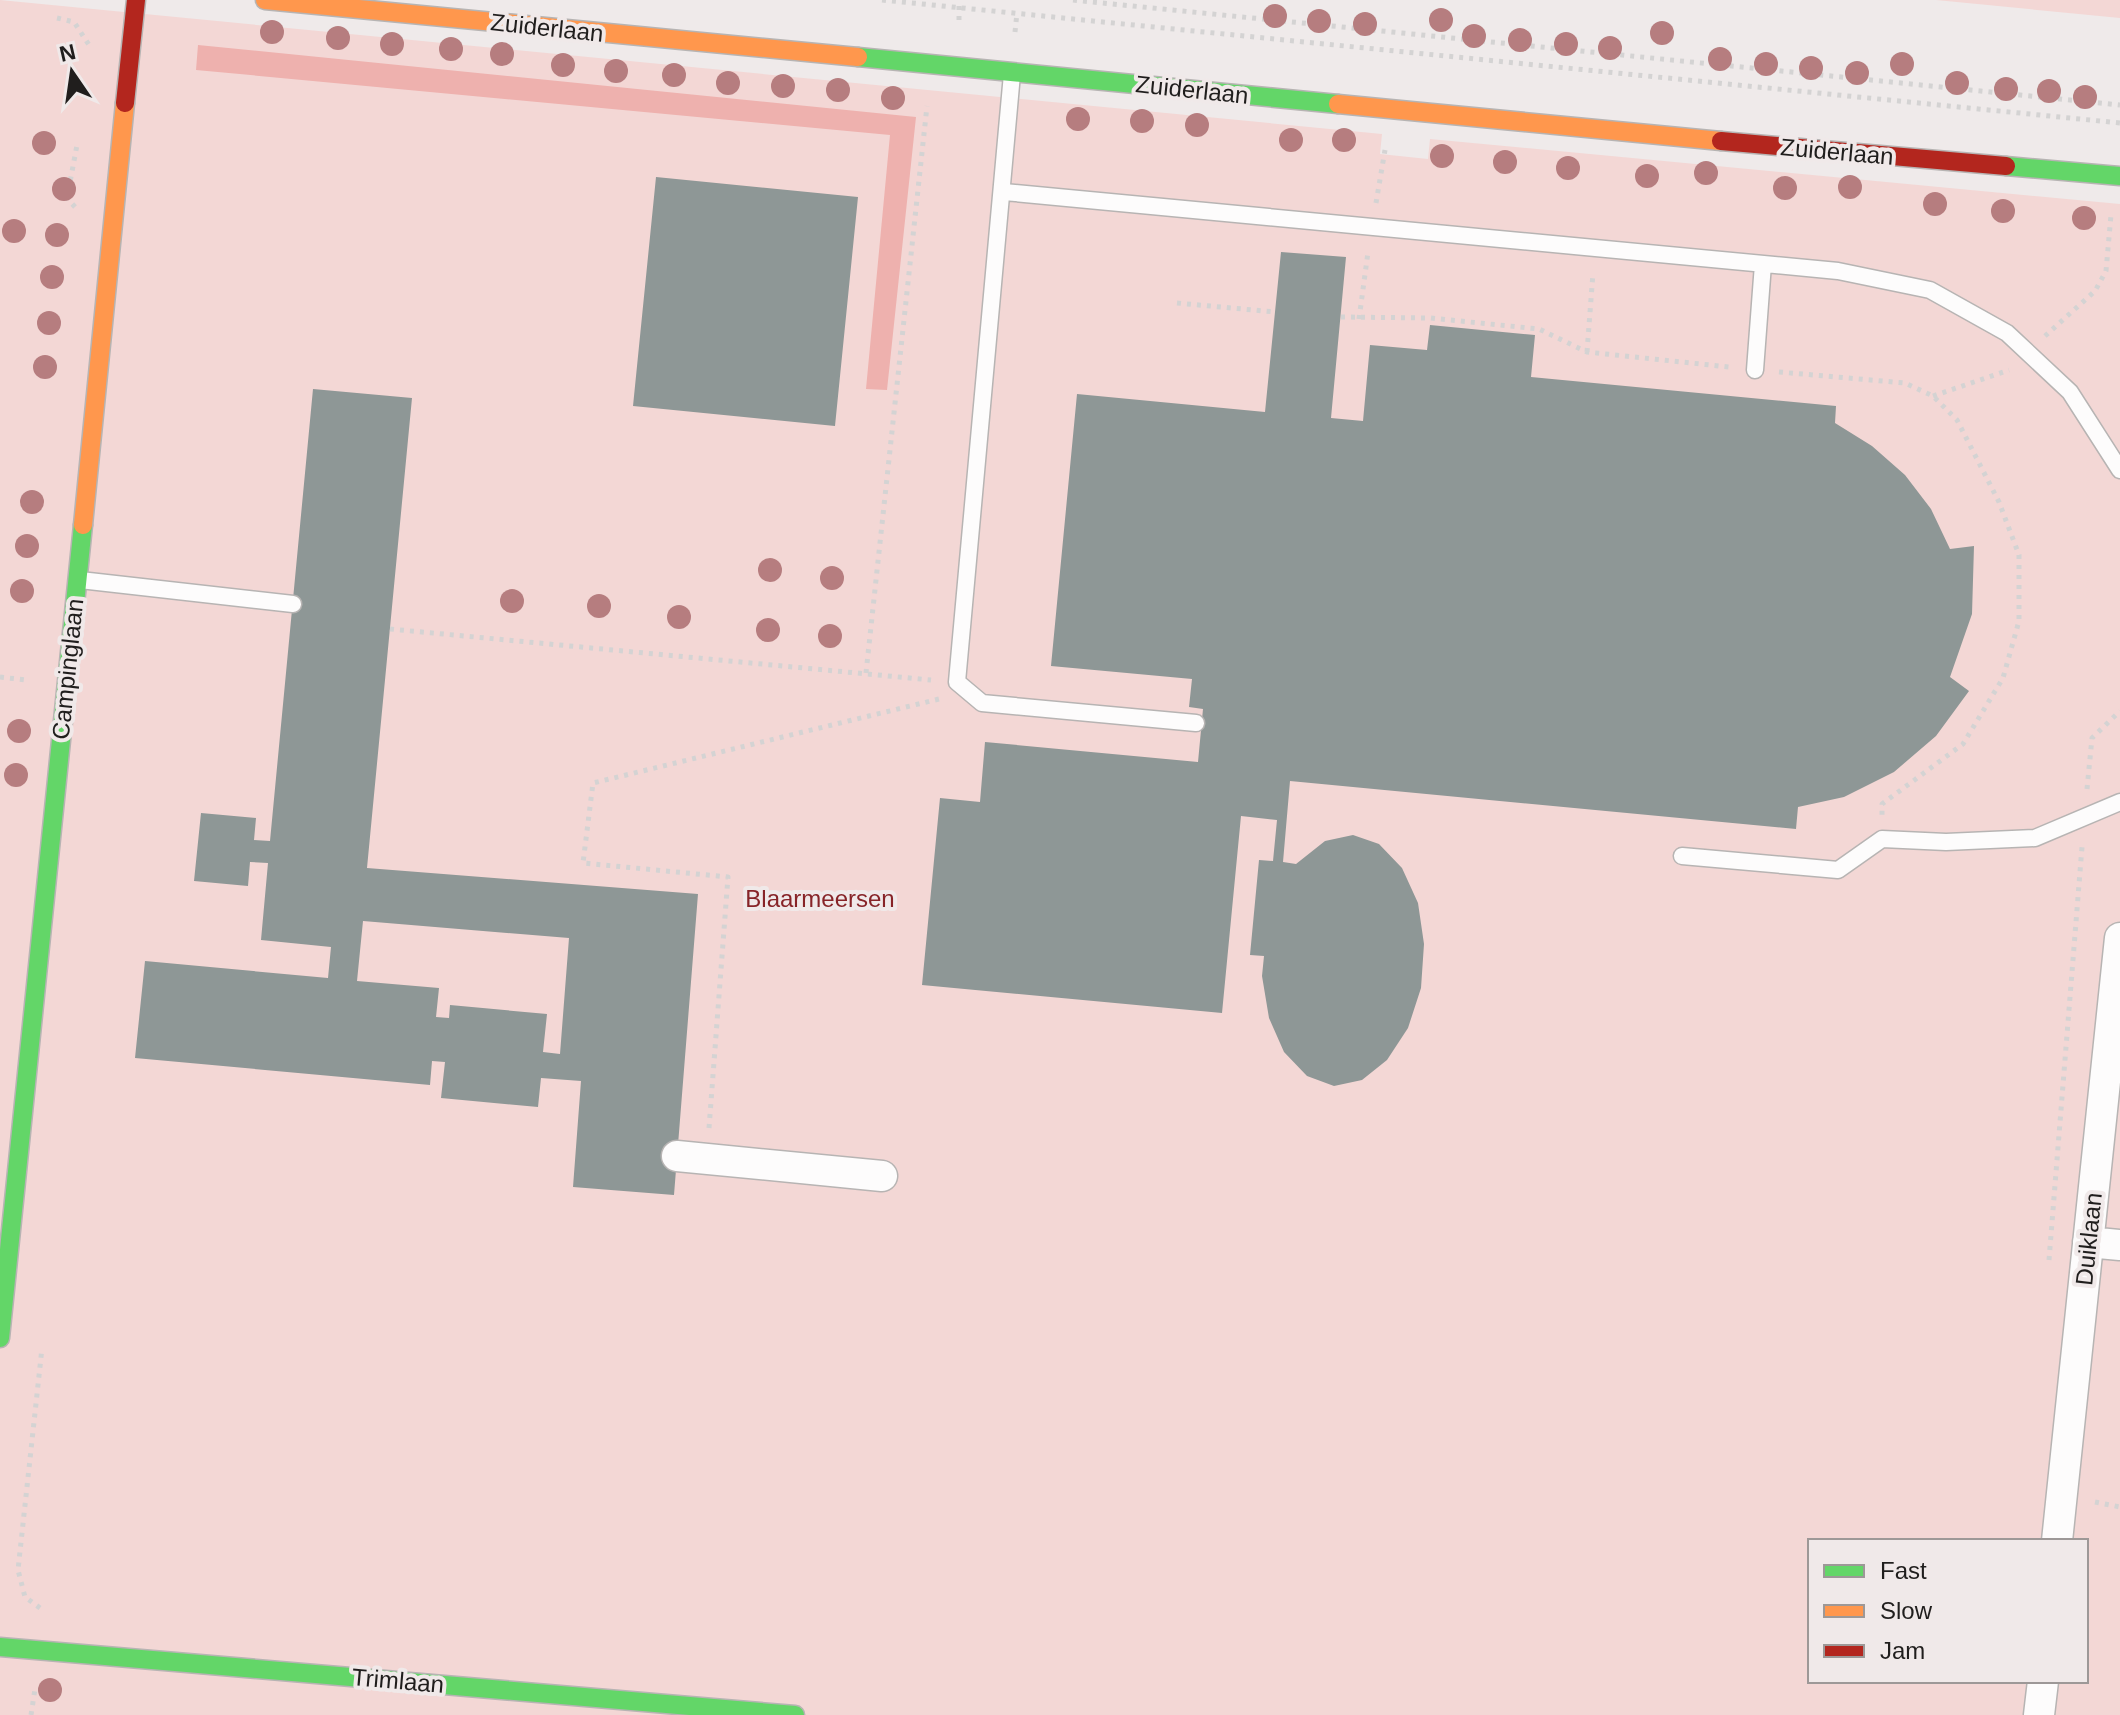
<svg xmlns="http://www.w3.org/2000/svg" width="2120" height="1715" font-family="Helvetica,sans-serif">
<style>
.green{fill:#f3d7d5;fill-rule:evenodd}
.water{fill:#eeb1ae}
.building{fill:#8e9796;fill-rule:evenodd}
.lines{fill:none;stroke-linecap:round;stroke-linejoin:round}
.lane-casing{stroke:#b7b4b3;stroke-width:19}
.street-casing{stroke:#b7b4b3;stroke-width:33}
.fast-casing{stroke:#b7b4b3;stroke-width:21}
.slow-casing{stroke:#b7b4b3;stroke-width:21}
.jam-casing{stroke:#b7b4b3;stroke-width:21}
.path{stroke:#d4d3d3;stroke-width:5;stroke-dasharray:4 6;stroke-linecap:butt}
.lane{stroke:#fdfcfc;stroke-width:16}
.street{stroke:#fdfcfc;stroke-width:30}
.fast{stroke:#63d668;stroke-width:18}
.slow{stroke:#ff974d;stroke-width:18}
.jam{stroke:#b3261e;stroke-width:18}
.tree{fill:#b67d7f}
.labels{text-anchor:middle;stroke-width:8;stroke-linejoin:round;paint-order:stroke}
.street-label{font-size:24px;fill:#201e1d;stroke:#f0e9e9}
.park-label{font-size:24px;fill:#872428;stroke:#f0e9e9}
</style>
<rect width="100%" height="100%" fill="#efeaea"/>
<!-- green -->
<path class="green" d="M0,0L1382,134L1380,154L1428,159L1430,139L2120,204V1715H0ZM1810,1541H2086V1681H1810Z
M1936,0H2120V18Z"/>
<!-- water -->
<path class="water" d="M198,45L916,117L887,390L866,389L890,135L196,70Z"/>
<!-- building -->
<path class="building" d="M656,177L858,197L835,426L633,406Z
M1281,252L1346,257L1331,418L1363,421L1370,345L1427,350L1430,325L1535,335L1531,377L1836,406L1835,423L1872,446L1905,475L1931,509L1950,549L1974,546L1972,614L1950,677L1969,691L1936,736L1894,772L1844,797L1798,807L1796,829L1290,781L1283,862L1296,864L1325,841L1353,835L1379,844L1402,868L1418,903L1424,944L1421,988L1408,1028L1387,1060L1362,1080L1334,1086L1307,1076L1284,1052L1269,1018L1262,976L1264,956L1250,955L1259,860L1273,861L1277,820L1241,816L1222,1013L922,985L940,798L980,802L985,742L1198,762L1203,709L1189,707L1192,679L1051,666L1077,394L1265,412Z
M313,389L412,398L367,868L698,894L674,1195L573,1187L581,1081L541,1078L538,1107L441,1098L445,1062L432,1061L430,1085L135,1058L145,961L328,978L331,947L261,940L268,863L250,862L248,886L194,881L201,813L256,818L254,840L270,841ZM363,921L569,938L560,1054L543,1052L547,1014L450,1005L449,1018L436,1017L439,988L357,981Z"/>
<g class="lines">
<!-- lane casing -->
<g class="lane-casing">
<path id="lane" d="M1012,74L957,682L982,703L1196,723
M1004,192L1838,271L1930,290L2007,333L2070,392L2120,470
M1755,370L1763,264
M80,580L293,604
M1682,856L1838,870L1882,839L1946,842L2035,838L2120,802"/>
</g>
<!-- street casing -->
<g class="street-casing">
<path id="street" d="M677,1156L882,1176
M2088,1242L2120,1245
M2057,1541L2120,938
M2039,1715L2043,1681"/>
</g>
<!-- fast casing -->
<g class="fast-casing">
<path id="fast" d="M858,57L1338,104
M2006,166L2120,176
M0,1338L83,525
M0,1647L795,1715"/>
</g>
<!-- slow casing -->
<g class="slow-casing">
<path id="slow" d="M265,0L858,57
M1338,104L1721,141
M83,525L125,103"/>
</g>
<!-- jam casing -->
<g class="jam-casing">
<path id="jam" d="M125,103L136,0
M1721,141L2006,166"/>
</g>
<!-- path -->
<path class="path" d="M882,0L2120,123
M1073,0L2120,105
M57,18L74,22L89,45
M959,20V0
M1015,32L1017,13
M1376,203L1385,150
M75,207L67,198L77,145
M1177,303L1275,312
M1341,317L1430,318L1539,329L1587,352L1729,367
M1359,319L1368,252
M2045,336L2095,291L2106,271L2111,215
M1587,352L1593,273
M1779,372L1905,383L1933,396L1957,420L1999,502L2019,555V621L2003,678L1963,744L1882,804V815
M1933,396L2009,370
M390,629L931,680
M866,673L927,106
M0,677L26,680
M2087,789L2092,738L2120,711
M709,1128L728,877L583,863L593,783L939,699
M2049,1260L2082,847
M2095,1502L2120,1507
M40,1608L25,1597L18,1570L42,1348
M31,1715L35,1689"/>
<!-- lane -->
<use href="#lane" class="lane"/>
<!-- street -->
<use href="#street" class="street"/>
<!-- fast -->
<use href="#fast" class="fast"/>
<!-- slow -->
<use href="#slow" class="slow"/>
<!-- jam -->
<use href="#jam" class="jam"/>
</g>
<!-- trees -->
<g class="tree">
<circle cx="1275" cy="16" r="12"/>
<circle cx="1441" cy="20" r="12"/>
<circle cx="1319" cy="21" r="12"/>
<circle cx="1365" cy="24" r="12"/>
<circle cx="272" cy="32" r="12"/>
<circle cx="1662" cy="33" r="12"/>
<circle cx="1474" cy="36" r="12"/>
<circle cx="338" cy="38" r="12"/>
<circle cx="1520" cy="40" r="12"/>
<circle cx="392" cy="44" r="12"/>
<circle cx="1566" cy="44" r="12"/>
<circle cx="1610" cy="48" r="12"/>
<circle cx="451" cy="49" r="12"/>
<circle cx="502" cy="54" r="12"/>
<circle cx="1720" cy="59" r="12"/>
<circle cx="1766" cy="64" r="12"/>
<circle cx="1902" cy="64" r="12"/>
<circle cx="563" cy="65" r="12"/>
<circle cx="1811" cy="68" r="12"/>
<circle cx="616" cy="71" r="12"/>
<circle cx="1857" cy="73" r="12"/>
<circle cx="674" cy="75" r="12"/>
<circle cx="728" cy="83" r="12"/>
<circle cx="1957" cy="83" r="12"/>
<circle cx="783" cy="86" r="12"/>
<circle cx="2006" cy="89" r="12"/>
<circle cx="838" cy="90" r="12"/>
<circle cx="2049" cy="91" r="12"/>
<circle cx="2085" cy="97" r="12"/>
<circle cx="893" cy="98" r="12"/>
<circle cx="1078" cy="119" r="12"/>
<circle cx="1142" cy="121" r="12"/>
<circle cx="1197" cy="125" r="12"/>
<circle cx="1291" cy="140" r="12"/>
<circle cx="1344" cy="140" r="12"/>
<circle cx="44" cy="143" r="12"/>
<circle cx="1442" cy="156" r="12"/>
<circle cx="1505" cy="162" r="12"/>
<circle cx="1568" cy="168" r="12"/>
<circle cx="1706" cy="173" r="12"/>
<circle cx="1647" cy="176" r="12"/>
<circle cx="1850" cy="187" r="12"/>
<circle cx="1785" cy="188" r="12"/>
<circle cx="64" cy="189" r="12"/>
<circle cx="1935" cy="204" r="12"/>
<circle cx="2003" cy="211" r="12"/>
<circle cx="2084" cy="218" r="12"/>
<circle cx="14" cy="231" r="12"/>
<circle cx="57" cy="235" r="12"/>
<circle cx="52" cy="277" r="12"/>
<circle cx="49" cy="323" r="12"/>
<circle cx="45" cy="367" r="12"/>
<circle cx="32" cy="502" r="12"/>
<circle cx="27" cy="546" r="12"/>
<circle cx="770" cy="570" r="12"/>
<circle cx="832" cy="578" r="12"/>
<circle cx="22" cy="591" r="12"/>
<circle cx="512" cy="601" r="12"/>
<circle cx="599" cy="606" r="12"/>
<circle cx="679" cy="617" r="12"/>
<circle cx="768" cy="630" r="12"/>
<circle cx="830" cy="636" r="12"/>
<circle cx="19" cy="731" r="12"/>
<circle cx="16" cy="775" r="12"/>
<circle cx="50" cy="1690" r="12"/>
</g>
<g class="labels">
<!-- street labels -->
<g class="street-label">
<text transform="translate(547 28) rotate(6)" y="8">Zuiderlaan</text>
<text transform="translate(1192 90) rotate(6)" y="8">Zuiderlaan</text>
<text transform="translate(1837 152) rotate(5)" y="8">Zuiderlaan</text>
<text transform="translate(68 669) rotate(-84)" y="8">Campinglaan</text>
<text transform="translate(2089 1239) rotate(-84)" y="8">Duiklaan</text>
<text transform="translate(398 1681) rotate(5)" y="8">Trimlaan</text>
</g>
<!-- park labels -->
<g class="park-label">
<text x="820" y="907">Blaarmeersen</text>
</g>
</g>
<!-- legend -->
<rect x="1808" y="1539" width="280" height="144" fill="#f0e9e9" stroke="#9d9897" stroke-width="2"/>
<rect x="1824" y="1565" width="40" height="12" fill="#63d668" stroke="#9d9897" stroke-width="2"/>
<text x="1880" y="1579" font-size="24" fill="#201e1d">Fast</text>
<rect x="1824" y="1605" width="40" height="12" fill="#ff974d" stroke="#9d9897" stroke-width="2"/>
<text x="1880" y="1619" font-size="24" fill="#201e1d">Slow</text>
<rect x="1824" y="1645" width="40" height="12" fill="#b3261e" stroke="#9d9897" stroke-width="2"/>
<text x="1880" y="1659" font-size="24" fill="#201e1d">Jam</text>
<!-- north arrow -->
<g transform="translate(72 72) rotate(347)" stroke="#f0e9e9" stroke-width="6" paint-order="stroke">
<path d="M0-6L14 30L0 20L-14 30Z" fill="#201e1d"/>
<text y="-12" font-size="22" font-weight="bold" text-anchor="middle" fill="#201e1d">N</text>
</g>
</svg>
